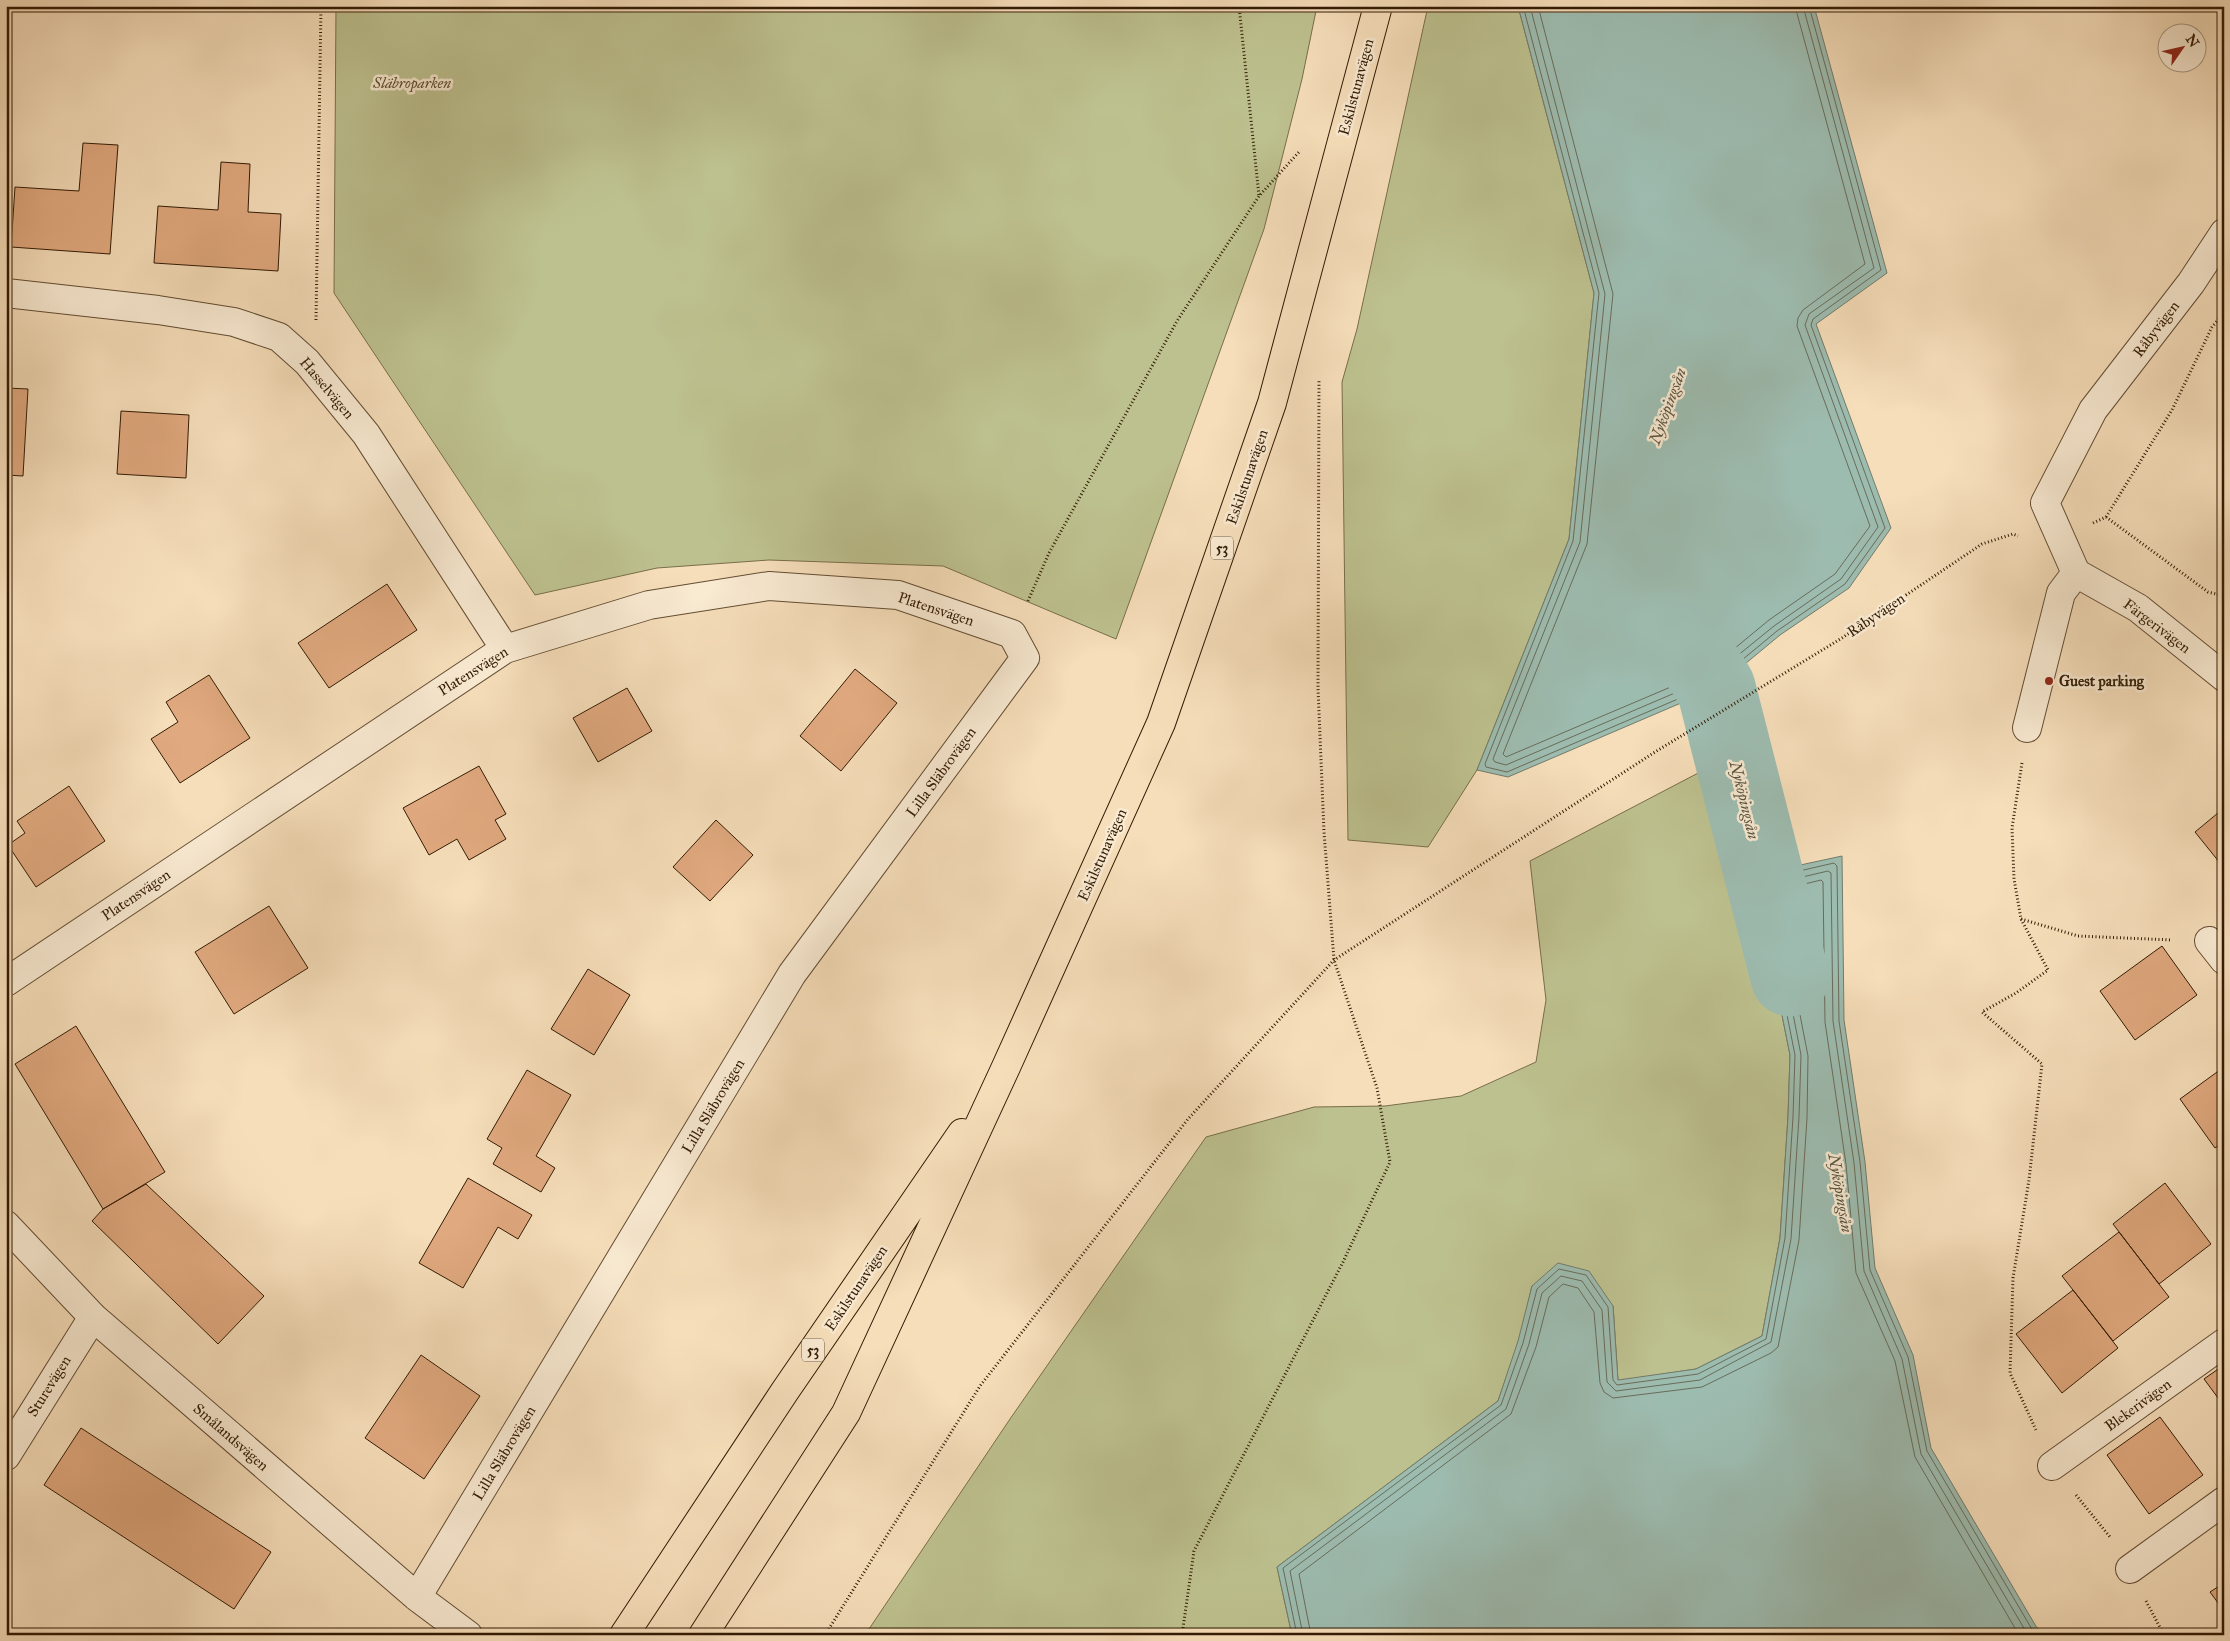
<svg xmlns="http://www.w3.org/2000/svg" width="2230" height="1641" font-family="'IM FELL Great Primer',serif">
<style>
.green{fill:#bdc18f;stroke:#786e4a}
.water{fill:#9dbcb0;stroke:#727c6b}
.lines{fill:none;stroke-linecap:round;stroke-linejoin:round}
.shore{stroke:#686c5a;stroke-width:1}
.river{stroke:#9dbcb0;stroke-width:79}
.building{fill:#e1a97f;stroke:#321b04}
.minor-casing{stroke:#634c32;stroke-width:30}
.major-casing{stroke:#321b04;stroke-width:30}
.path{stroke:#321b04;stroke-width:3;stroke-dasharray:1 2.5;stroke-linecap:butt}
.minor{stroke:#f9ead2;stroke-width:28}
.major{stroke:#f6deba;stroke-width:28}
.poi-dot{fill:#8f2418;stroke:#f9ead2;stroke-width:2}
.labels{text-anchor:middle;stroke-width:5;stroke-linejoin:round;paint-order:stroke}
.shield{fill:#f9ead2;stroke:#6e5942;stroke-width:1}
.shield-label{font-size:14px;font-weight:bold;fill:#321b04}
.park-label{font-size:15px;font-style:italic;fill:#5c4d2e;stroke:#f9ead2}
.street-label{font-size:15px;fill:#321b04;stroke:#f9ead2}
.poi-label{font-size:15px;font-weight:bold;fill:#321b04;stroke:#f9ead2;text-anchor:start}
.water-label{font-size:16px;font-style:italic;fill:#575340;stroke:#f9ead2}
</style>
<rect width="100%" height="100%" fill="#f6deba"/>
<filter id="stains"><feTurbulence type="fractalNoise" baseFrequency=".004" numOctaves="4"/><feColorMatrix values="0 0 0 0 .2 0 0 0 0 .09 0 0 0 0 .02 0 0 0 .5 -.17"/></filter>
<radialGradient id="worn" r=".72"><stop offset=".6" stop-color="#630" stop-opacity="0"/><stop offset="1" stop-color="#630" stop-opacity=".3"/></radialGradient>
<!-- green -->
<path class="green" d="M336,6H1317L1302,79L1264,229L1116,639L943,566L769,560L657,568L535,595L334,293Z
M1428,6H1518L1594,293L1569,539L1477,770L1428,847L1348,840L1342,382L1357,329Z
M1702,771L1754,875L1790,1055L1788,1117L1780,1238L1762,1336L1696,1369L1618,1381L1613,1306L1532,1286L1519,1341L1498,1401L1277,1567L1292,1635H865L1010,1419L1206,1137L1314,1107L1385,1106L1461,1096L1536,1062L1546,1000L1530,861Z"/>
<!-- water -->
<path class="water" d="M1518,6H1814L1887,273L1816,324L1891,528L1849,588L1780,635L1716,688L1508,777L1477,770L1569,539L1594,293Z
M1842,856L1844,1020L1865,1162L1875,1268L1913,1355L1931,1448L2037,1628L2046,1635H1292L1277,1567L1498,1401L1518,1341L1532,1286L1558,1263L1589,1271L1613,1306L1618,1380L1696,1369L1762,1336L1780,1238L1788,1117L1790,1055L1754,875Z"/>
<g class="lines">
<!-- shore -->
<path class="shore" d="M1523,6L1599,293L1573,541L1485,764L1486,767L1507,772L1713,684L1777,631L1845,584L1885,528L1811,325L1813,319L1881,270L1809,6
M1530,6L1605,294L1580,542L1493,759L1495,762L1506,765L1710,678L1774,626L1841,579L1878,527L1805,325L1809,314L1874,268L1803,6
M1538,6L1613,294L1587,544L1503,754L1506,757L1706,672L1769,620L1835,574L1870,526L1797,326L1798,318L1803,310L1865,264L1795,6
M1297,1635L1283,1568L1501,1405L1523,1343L1537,1289L1559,1269L1586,1275L1608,1307L1613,1380L1617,1385L1698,1374L1766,1339L1785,1238L1793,1117L1795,1055L1760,880L1834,863L1837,866L1839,1021L1860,1162L1870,1270L1908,1357L1927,1451L2033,1631L2038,1635
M1303,1635L1290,1571L1506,1409L1529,1344L1542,1293L1561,1276L1582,1281L1602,1310L1607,1382L1616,1391L1700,1380L1771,1342L1791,1239L1799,1117L1801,1055L1768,885L1828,871L1831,873L1833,1021L1854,1163L1864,1271L1902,1359L1921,1454L2028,1635
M1311,1635L1299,1574L1511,1414L1536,1347L1549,1297L1563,1284L1578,1288L1594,1312L1600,1383L1604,1392L1613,1398L1702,1387L1771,1353L1778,1347L1799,1240L1807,1118L1808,1056L1776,891L1821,880L1823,882L1825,1022L1846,1164L1856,1273L1895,1361L1915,1457L2019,1635"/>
<!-- river -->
<path class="river" d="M1657,596L1716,688L1790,977"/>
</g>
<!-- building -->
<path class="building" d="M83,143L118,145L110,254L11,247L15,187L79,191Z
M221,162L250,164L248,212L281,214L278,271L154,263L158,206L218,210Z
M6,388L28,389L23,476L6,475Z
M121,411L189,415L186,478L117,474Z
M387,584L417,630L329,688L298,643Z
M855,669L897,703L841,771L800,736Z
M209,675L250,738L180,783L151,739L178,722L166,702Z
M627,688L652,731L598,762L573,718Z
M479,766L506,814L495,820L506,839L469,860L457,839L429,855L403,808Z
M69,786L105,841L36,887L8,845L25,833L17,821Z
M2224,808V868L2195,832Z
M716,820L753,855L710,901L673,867Z
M269,906L308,968L234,1014L195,952Z
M2162,946L2197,995L2135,1040L2100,991Z
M588,969L630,995L594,1055L551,1029Z
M76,1026L165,1172L103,1209L15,1064Z
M2224,1067V1142L2215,1148L2180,1099Z
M527,1070L571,1095L536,1156L555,1168L541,1192L493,1164L502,1148L487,1139Z
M468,1178L532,1215L518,1239L498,1227L463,1288L419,1263Z
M2165,1183L2211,1244L2159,1284L2113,1224Z
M146,1184L264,1296L218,1344L92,1221L103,1209Z
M2119,1232L2169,1297L2113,1341L2062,1276Z
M2073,1290L2118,1348L2062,1393L2016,1334Z
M421,1355L480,1396L424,1479L365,1438Z
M2224,1365V1406L2204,1379Z
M2160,1417L2203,1475L2149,1514L2107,1455Z
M81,1428L271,1552L234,1609L44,1485Z
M2224,1583V1611L2210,1592Z"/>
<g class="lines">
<!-- minor casing -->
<g class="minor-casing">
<path id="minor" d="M2224,233L2191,283L2093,410L2045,503L2076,573L2138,608L2224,677
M6,293L158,310L234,322L279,337L307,362L366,434L505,649
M2027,728L2061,593L2076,573
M2209,941L2224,960
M6,982L505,649L649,605L769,586L898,595L1012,634L1025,658L792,974L417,1597
M6,1225L93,1317L417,1597L468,1635
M6,1456L93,1317
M2052,1466L2224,1343
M2130,1569L2224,1501"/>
</g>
<!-- major casing -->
<g class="major-casing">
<path id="major" d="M624,1635L785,1391L962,1133
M703,1635L846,1413L1006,1067L1161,723L1272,403L1378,6"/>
</g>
<!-- path -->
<path class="path" d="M1239,6L1259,196
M316,320L321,6
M2106,517L2172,410L2212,327L2224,313
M2106,517L2208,592L2224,596
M2093,523L2106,517
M1028,601L1049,553L1177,321L1259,196L1299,152
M2022,763L2012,828L2014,879L2021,919L2048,970L2016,993L1982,1012L2042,1064L2029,1180L2013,1278L2010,1373L2036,1430
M2021,919L2078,936L2172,940
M2076,1495L2110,1537
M2146,1601L2164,1635
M825,1635L980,1386L1188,1119L1334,960L1655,752L1842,638L1982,544L2013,534L2018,536
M1182,1635L1194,1551L1343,1262L1390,1162L1377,1088L1334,960L1324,832L1318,688L1319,380"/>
<!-- minor -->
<use href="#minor" class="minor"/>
<!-- major -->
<use href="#major" class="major"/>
</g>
<!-- markers -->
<circle class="poi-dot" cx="2049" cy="681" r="5"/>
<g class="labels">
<!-- shield labels -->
<g class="shield">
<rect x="1211" y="536.5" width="22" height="23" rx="4"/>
<rect x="802" y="1338.5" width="22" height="23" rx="4"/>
</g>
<g class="shield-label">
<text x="1222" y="553">53</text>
<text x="813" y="1355">53</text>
</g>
<!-- park labels -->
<g class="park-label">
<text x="412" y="88">Släbroparken</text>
</g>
<!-- street labels -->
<g class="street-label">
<text transform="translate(1356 87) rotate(-75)" y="5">Eskilstunavägen</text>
<text transform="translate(2156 329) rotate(-53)" y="5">Råbyvägen</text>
<text transform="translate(327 388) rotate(50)" y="5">Hasselvägen</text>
<text transform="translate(1247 477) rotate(-71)" y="5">Eskilstunavägen</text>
<text transform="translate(936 609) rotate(18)" y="5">Platensvägen</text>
<text transform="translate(1876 615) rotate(-34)" y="5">Råbyvägen</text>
<text transform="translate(2157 626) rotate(37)" y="5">Färgerivägen</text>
<text transform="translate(473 671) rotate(-32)" y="5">Platensvägen</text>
<text transform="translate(941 772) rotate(-54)" y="5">Lilla Släbrovägen</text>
<text transform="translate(1102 855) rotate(-66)" y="5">Eskilstunavägen</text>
<text transform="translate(136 895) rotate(-34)" y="5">Platensvägen</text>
<text transform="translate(713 1106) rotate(-59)" y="5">Lilla Släbrovägen</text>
<text transform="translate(856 1288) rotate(-56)" y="5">Eskilstunavägen</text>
<text transform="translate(49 1386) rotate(-58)" y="5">Sturevägen</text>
<text transform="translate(2138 1405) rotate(-36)" y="5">Blekerivägen</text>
<text transform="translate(231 1437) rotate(41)" y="5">Smålandsvägen</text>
<text transform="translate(504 1453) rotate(-59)" y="5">Lilla Släbrovägen</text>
</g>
<!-- poi labels -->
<g class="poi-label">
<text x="2059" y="686">Guest parking</text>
</g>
<!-- water labels -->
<g class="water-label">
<text transform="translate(1667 406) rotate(-70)" y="6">Nyköpingsån</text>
<text transform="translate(1745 800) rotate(76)" y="6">Nyköpingsån</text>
<text transform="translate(1841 1193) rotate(80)" y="6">Nyköpingsån</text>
</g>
</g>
<!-- margin -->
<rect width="2230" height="1641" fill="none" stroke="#f6deba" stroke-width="25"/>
<rect x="8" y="8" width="2215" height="1626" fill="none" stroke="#321b04" stroke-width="2.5"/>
<rect x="12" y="12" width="2205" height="1616" fill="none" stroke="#321b04"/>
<!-- north arrow -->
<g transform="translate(2182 48) rotate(56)"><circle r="24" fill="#f9ead2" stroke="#a99780"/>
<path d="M0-4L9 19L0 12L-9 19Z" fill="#8f2418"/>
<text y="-8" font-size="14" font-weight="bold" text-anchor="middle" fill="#321b04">N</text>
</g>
<rect width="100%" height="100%" filter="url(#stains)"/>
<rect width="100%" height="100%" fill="url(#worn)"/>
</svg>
